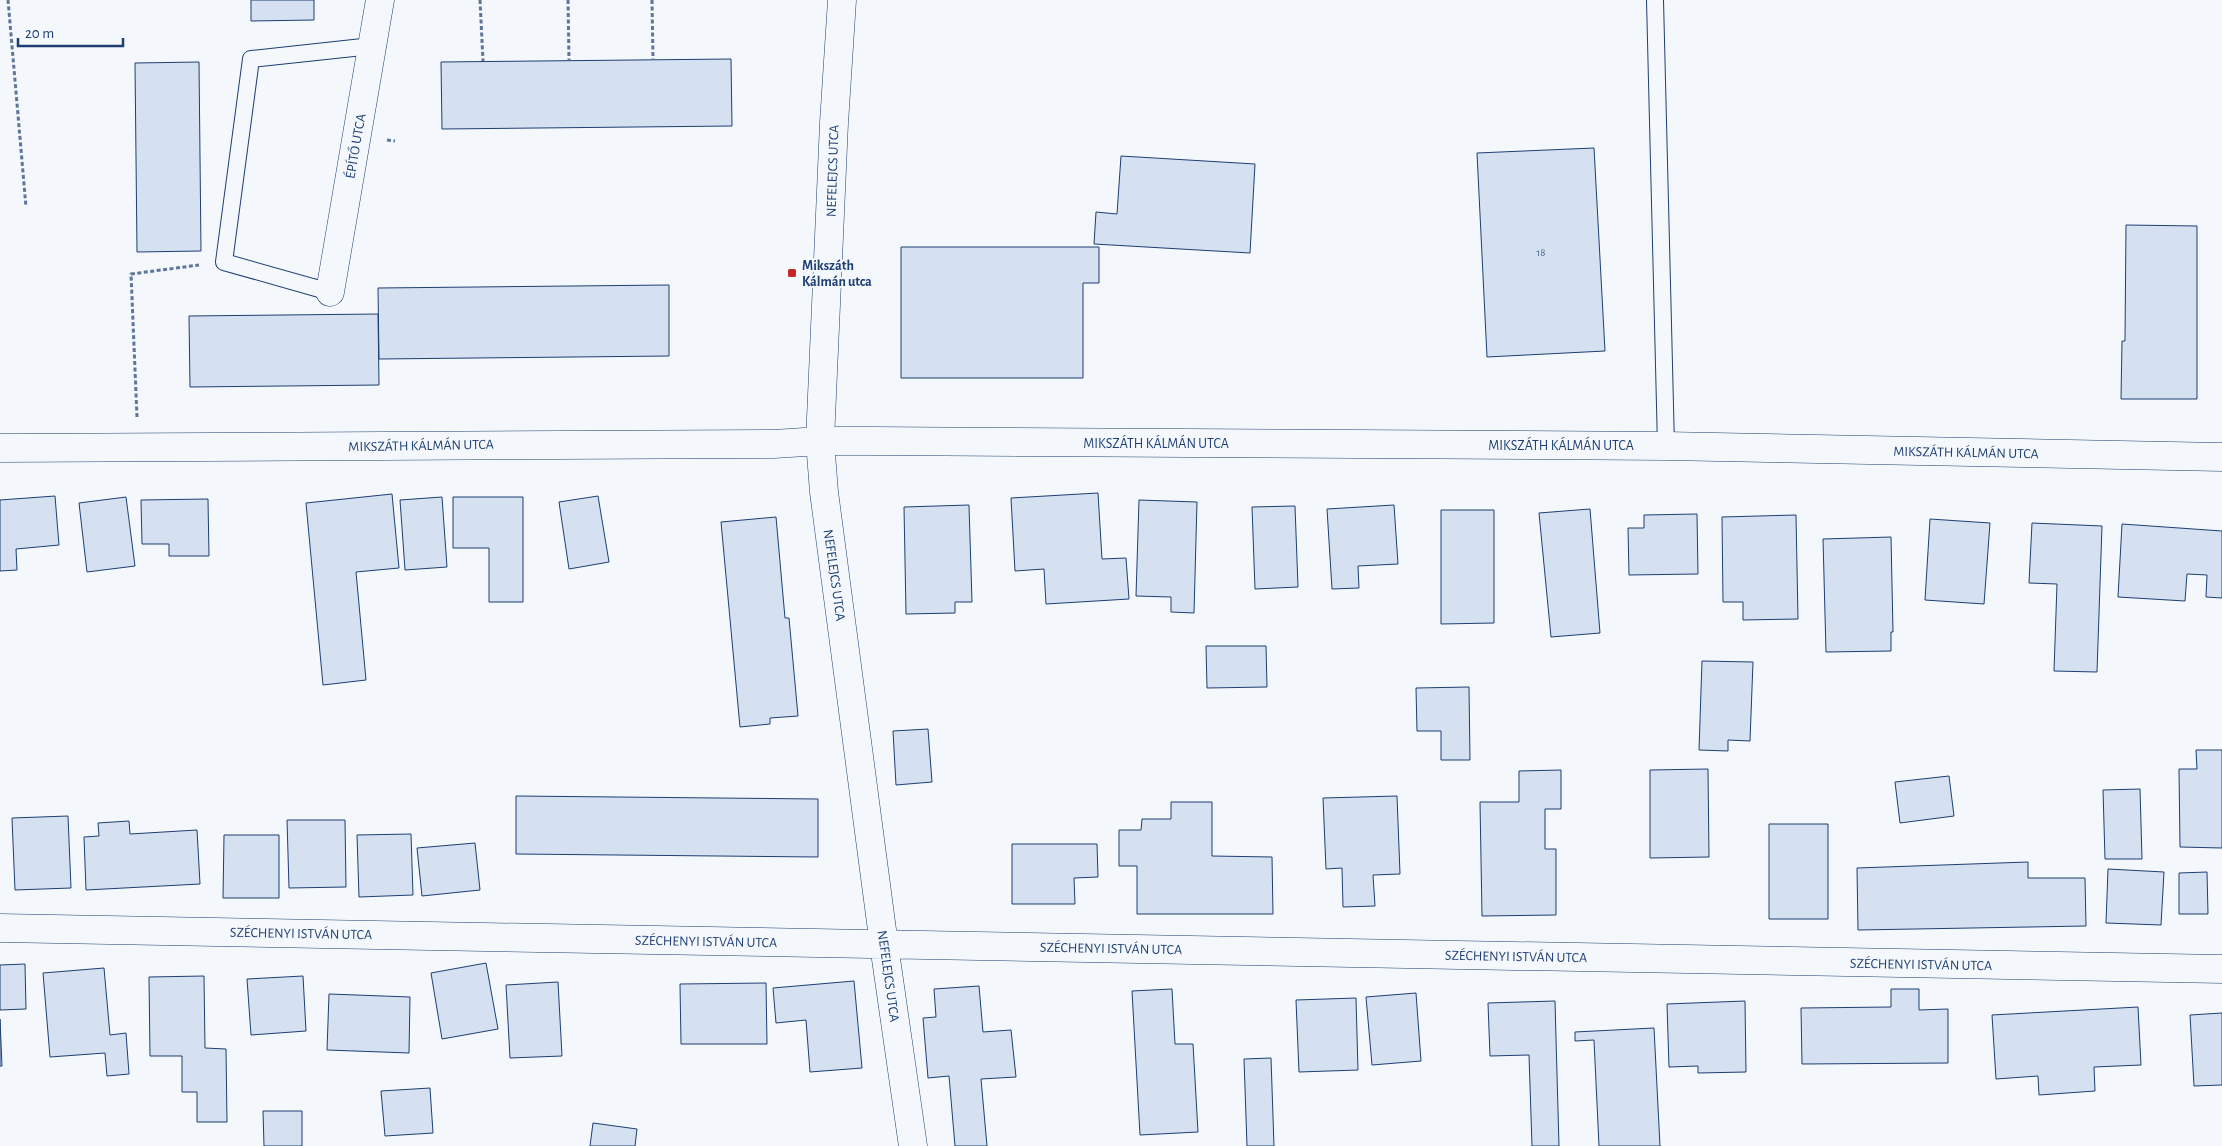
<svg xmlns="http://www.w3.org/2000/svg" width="2222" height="1146" font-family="'Alegreya Sans',sans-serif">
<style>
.building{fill:#d5e0f0;stroke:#1d3f73}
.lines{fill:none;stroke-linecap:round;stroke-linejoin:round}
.service-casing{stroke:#1d3f73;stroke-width:18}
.minor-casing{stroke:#1d3f73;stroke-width:29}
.path{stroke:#5e769c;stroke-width:3;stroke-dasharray:4 2.5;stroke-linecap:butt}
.service{stroke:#f4f7fb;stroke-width:16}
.minor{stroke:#f4f7fb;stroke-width:28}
.poi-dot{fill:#c62828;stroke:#f4f7fb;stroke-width:2}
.labels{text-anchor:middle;stroke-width:4;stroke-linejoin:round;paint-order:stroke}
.number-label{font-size:11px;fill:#4b6792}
.street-label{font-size:14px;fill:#1d3f73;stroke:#f4f7fb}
.poi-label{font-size:14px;font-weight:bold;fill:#1d3f73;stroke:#f4f7fb;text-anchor:start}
</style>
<rect width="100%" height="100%" fill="#f4f7fb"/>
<!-- building -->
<path class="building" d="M251,0H314V20L251,21Z
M731,59L732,126L442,129L441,62Z
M199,62L201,251L137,252L135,63Z
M1594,148L1605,351L1487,357L1477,153Z
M1121,156L1255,164L1250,253L1094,244L1096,212L1117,214Z
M2126,225L2197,226V399H2121L2122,341H2125Z
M901,247H1099V283H1083V378H901Z
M669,285V356L379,359L378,288Z
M378,314L379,385L190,387L189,316Z
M1098,493L1102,559L1126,558L1129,599L1046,604L1044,569L1015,571L1011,498Z
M392,494L399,568L356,572L366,680L323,685L306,503Z
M55,496L59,545L16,549L17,570L0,571V500Z
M598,496L609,562L569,569L559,502Z
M126,497L135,566L87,572L79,503Z
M442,497L447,567L405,570L400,500Z
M453,497H523V602H489V548H453Z
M208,499L209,556H169V544H142L141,500Z
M1139,500L1197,502L1194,613L1171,612V597L1136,596Z
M969,505L972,602H955V613L906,614L904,507Z
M1394,505L1398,564L1358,566L1359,588L1332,589L1327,509Z
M1295,506L1298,587L1255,589L1252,507Z
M1590,509L1600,633L1551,637L1539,513Z
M1441,510H1494V623L1441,624Z
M1697,514L1698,574L1629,575L1628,528H1644V515Z
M1796,515L1798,619L1743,620V602H1723L1722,517Z
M776,517L785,618H789L798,716L770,718V724L740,727L721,522Z
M1930,519L1990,523L1984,604L1925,600Z
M2032,523L2102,526L2097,672L2054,671L2057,584L2029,583Z
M2122,524L2222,531V598L2206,597L2207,575L2187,574L2185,601L2118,597Z
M1891,537L1893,632H1891V651L1826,652L1823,539Z
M1206,646H1266L1267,687L1207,688Z
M1702,661L1753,662L1750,741L1728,740V751L1699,750Z
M1469,687L1470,760H1441V731H1417L1416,688Z
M928,729L932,782L896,785L893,731Z
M2196,750H2222V848L2180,847L2179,769H2197Z
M1708,769L1709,857L1650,858V770Z
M1561,770V809H1545V849H1556V915L1482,916L1480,802H1519V771Z
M1949,776L1954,816L1900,823L1895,782Z
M2140,789L2142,859H2105L2103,790Z
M516,796L818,799V857L516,854Z
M1397,796L1400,874L1373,875L1375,906L1343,907L1342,868L1326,869L1323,798Z
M1171,802H1212V856L1272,857L1273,914H1137V866H1119V830H1141L1142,819H1171Z
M68,816L71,888L15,890L12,818Z
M287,820H345L346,887L289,888Z
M129,821L130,834L197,830L200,884L86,890L84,837L99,836L98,823Z
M1769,824H1828V919H1769Z
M411,834L413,895L359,897L357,835Z
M224,835H279V898H223Z
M475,843L480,890L422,896L417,848Z
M1012,844H1097L1098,877L1074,878L1075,904H1012Z
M2028,862V878H2085L2086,926L1858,930L1857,868Z
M2108,869L2164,872L2161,925L2106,923Z
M2207,872L2208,914H2179V873Z
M486,963L498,1029L442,1039L431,973Z
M25,964L26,1009L0,1010V965Z
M104,968L110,1035L126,1033L129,1074L107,1076L105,1053L50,1057L43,973Z
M204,976L205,1048L226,1049L227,1122H197V1092H182V1056H150L149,977Z
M303,976L306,1031L251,1035L247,979Z
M854,981L862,1068L810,1072L806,1020L776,1023L773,988Z
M558,982L562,1056L510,1058L506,985Z
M766,983L767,1044H681L680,984Z
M979,986L983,1032L1011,1030L1016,1077L981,1079L987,1146H955L949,1076L928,1078L923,1018L936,1017L934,989Z
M1172,989L1175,1044H1193L1198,1132L1140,1135L1132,991Z
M1891,989H1919V1010L1948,1009V1063L1802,1064L1801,1008L1891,1007Z
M1416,993L1421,1061L1372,1065L1366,997Z
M329,994L410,997L409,1053L327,1050Z
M1356,998L1358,1070L1299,1072L1296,1000Z
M1555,1001L1559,1146H1532L1529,1055L1490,1056L1488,1003Z
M1745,1001L1746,1072L1698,1073V1066L1669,1067L1667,1004Z
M2138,1007L2141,1065L2094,1067L2095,1091L2039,1095L2038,1076L1996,1079L1992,1015Z
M2222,1013V1085L2194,1086L2190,1015Z
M0,1019L2,1066H0Z
M1654,1028L1660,1146H1599L1594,1040L1575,1041V1032Z
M1271,1058L1274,1146H1247L1244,1059Z
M430,1088L433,1133L385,1136L381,1091Z
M263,1111H302V1146H264Z
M593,1123L637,1129L635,1146H590Z"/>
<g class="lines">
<!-- service casing -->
<g class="service-casing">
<path id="service" d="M1655,0L1666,446
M330,292L224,262L251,59L372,46"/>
</g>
<!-- minor casing -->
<g class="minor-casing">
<path id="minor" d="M842,0L834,123L820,441L824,492L884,945L913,1146
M330,292L380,0
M0,448L774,444L820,441H872L1666,446L2222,457
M0,928L2222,969"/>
</g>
<!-- path -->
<path class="path" d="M8,0L26,207
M480,0L483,61
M568,0L569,60
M652,0L653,60
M387,140L395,141
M137,417L131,274L199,265"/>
<!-- service -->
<use href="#service" class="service"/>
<!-- minor -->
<use href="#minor" class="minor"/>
</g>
<!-- markers -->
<rect class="poi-dot" x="787" y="268" width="10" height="10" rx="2.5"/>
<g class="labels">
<!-- number labels -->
<g class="number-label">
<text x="1541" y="256">18</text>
</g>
<!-- street labels -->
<g class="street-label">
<text transform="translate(355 146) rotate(-80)" y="5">ÉPÍTŐ UTCA</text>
<text transform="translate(832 171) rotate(-88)" y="5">NEFELEJCS UTCA</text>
<text x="1156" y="448">MIKSZÁTH KÁLMÁN UTCA</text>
<text transform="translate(421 445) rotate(-1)" y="5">MIKSZÁTH KÁLMÁN UTCA</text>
<text x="1561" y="450">MIKSZÁTH KÁLMÁN UTCA</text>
<text transform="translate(1966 452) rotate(1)" y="5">MIKSZÁTH KÁLMÁN UTCA</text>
<text transform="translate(835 575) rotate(82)" y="5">NEFELEJCS UTCA</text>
<text transform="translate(301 933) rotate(1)" y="5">SZÉCHENYI ISTVÁN UTCA</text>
<text transform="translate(706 941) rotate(1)" y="5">SZÉCHENYI ISTVÁN UTCA</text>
<text transform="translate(1111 948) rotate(1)" y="5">SZÉCHENYI ISTVÁN UTCA</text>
<text transform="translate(1516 956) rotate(1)" y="5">SZÉCHENYI ISTVÁN UTCA</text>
<text transform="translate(1921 964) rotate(1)" y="5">SZÉCHENYI ISTVÁN UTCA</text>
<text transform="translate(889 976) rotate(82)" y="5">NEFELEJCS UTCA</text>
</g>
<!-- poi labels -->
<g class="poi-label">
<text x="802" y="270">Mikszáth<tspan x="802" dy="16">Kálmán utca</tspan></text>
</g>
</g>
<!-- scale -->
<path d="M18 38v8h105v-8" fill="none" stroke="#1d3f73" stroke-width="2.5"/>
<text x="25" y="38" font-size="15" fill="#1d3f73" stroke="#f4f7fb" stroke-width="4" paint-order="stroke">20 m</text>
</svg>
